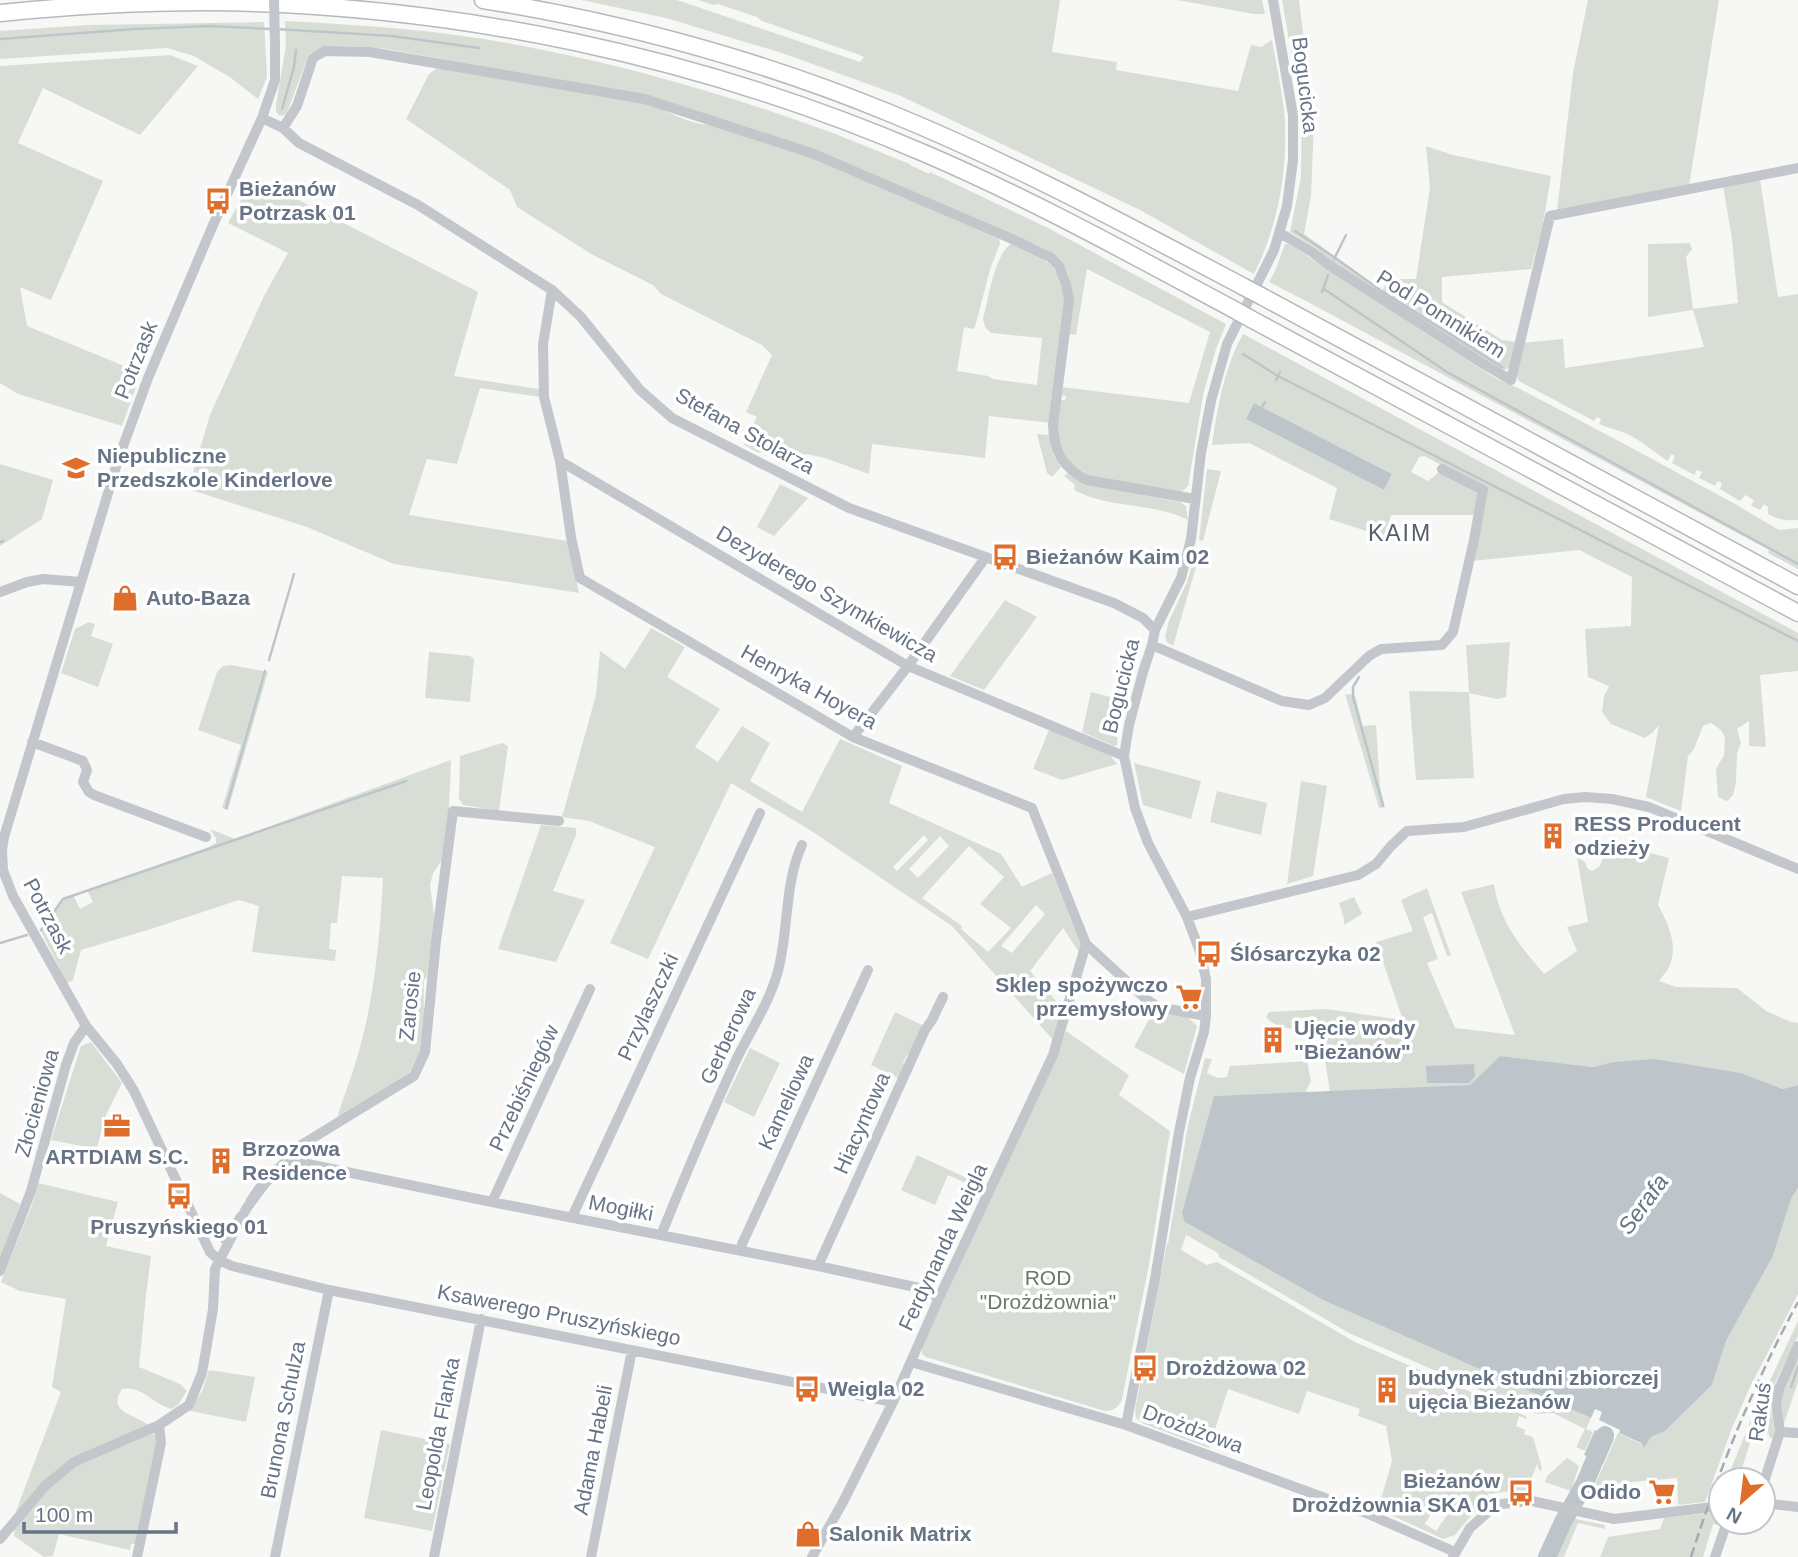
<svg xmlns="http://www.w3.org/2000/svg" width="1798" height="1557" font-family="Helvetica,sans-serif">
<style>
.green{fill:#d8ded6;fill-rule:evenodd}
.water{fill:#bdc5cb}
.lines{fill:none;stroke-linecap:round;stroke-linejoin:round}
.stream{stroke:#bdc5cb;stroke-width:2.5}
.river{stroke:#bdc5cb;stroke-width:18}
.highway-casing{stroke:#b6b9bc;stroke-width:19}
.minor{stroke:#c3c6ca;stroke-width:10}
.highway{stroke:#fff;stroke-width:16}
.rail{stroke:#a6aab1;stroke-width:2.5;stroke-dasharray:10 5;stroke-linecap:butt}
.highway-bridge-casing{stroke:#b6b9bc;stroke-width:19;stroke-linecap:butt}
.minor-bridge{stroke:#c3c6ca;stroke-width:10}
.highway-bridge{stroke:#fff;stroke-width:16}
.labels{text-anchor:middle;stroke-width:7;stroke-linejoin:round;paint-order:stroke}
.street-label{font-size:21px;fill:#677485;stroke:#fff}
.poi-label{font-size:21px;font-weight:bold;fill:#677485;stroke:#fff;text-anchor:start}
.park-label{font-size:21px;fill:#677c66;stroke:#fff}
.neighbourhood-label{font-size:23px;letter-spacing:2px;fill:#555e6a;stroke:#fff}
.water-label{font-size:23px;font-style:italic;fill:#637581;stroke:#fff}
</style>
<rect width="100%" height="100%" fill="#f7f7f5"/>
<!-- green -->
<path class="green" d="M582,0H677L860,62L864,57L860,55L762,21L757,17L718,4L713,5L698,0H1060L1052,52L1117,62L1116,70L1238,91L1251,45L1261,47L1272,40C1276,63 1281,87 1284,110C1289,166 1279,224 1254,274L1140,210L901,96L785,54L666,18Z
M1177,0H1262L1265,14H1254Z
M1282,0H1299L1314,121L1311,196L1304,234L1382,291L1389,279H1416L1430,187L1426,146L1453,155L1551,176L1542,229L1531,269L1442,277V302L1502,340L1517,342L1509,368L1501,371L1330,261L1317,249L1290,232L1301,177L1302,114Z
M1588,0H1719L1689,186L1557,211L1573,73Z
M285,21C363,25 441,30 518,45C619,64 719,92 816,127C848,138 879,152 910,164V165L929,174L930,172L1050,229L1226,324L1216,349L1203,395L1188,486L1181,492L1090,476L1068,462L1061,448L1057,434L1060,400H1065L1066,396L1060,395L1062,387L1189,403L1210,332L1087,269L1076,335L1069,334C1074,299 1079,270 1044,248L881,178L645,96L387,49C366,47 327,43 309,54L288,110L285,115L280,116L276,112V105L286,45Z
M264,22L267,77L258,99L231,78L194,56L167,48L0,59V31L88,25Z
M170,55L198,66L140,135L43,88L18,143L103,181L51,300L20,287L27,326L141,373L122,426L18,394L0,383V66Z
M437,68L653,104C670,114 693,125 713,125L813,157L999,239L1000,244L991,266L975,327L973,329L964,327L957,371L988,376L993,379L1037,385L1042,338L991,333L985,327L983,319C989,297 993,259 1011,243L1043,259L1052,266L1058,275L1065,298L1054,395H1052L1051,400L1053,401L1051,423L989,416L985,458L872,444L869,474L825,458L806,454L795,456L757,452L744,445L757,417L746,412L772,355L762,345L661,294L653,285L593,255L517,207L510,190L406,119L429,74Z
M254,177L478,292L454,376L539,389L541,397L480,388L457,464L427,459L409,515L568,541L579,593L394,564L307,527L188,489L210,415L264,296L288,253L228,223Z
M1760,179L1778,297L1798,294V520C1787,521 1778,520 1768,514V507L1764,504L1760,510L1751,506L1754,500L1745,495L1740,501L1720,489L1722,483L1718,481L1715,486L1699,478L1702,472L1697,470L1694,475L1672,463L1675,456L1671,454L1668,461C1653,452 1641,440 1625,433C1616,429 1607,428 1599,424L1601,419L1597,417L1594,421L1519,381L1516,376L1522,343L1563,339L1565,368L1704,347L1693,310L1648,317V244L1690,243L1692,249L1686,257L1693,309L1738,303L1732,239L1723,186Z
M1285,244H1289L1495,378L1520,389L1630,447L1735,504L1779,530L1798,528V569L1768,553L1769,550L1306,301L1269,282L1276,269Z
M1243,334L1798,633V671L1760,675L1766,747L1749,746V721L1737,729L1741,743L1737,753L1736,783L1733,795L1727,801L1718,797L1716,769L1724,755L1725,737L1721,730L1711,723L1703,726L1694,749L1688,756L1681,811L1646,797L1659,725L1653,732L1645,738L1611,724L1602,712L1604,696L1609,686L1588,677L1585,629L1631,626L1632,577L1579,550L1472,561L1487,489L1424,456L1419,457L1411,472L1428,481L1439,472L1480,493L1475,515H1391L1385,537L1329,519L1337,488L1249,443L1212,445C1218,406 1224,368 1243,334ZM1254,403L1392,474L1384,490L1246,419Z
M1037,434L1049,435L1053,455L1061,467L1052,477L1047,473Z
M0,464L53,480L42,519L0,546Z
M1207,469L1221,471L1203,541L1199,540Z
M1068,473L1148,496L1180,502L1186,506L1188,520C1153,502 1109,509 1074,490L1075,485L1064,476Z
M780,484L808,498L774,536L757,527Z
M1197,549L1201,550L1173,646L1167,642L1165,637L1169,621L1187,582Z
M1005,600L1037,617L984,690L950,676Z
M89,622L95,624L91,636L113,644L98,687L61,673L75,629Z
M651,628L685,647L667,677L720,709L695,747L718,762L742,726L770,743L750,781L802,812L840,739L902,766L889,803L1001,854L1022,887L1052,873L1081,945L1079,952L1063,928L1030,971L1063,1009L1054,1041L952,926L810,830L731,783L648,959L610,943L655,847L589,821L562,817L596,695L600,651L625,669ZM924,835L928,840L897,871L893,867ZM940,836L949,846L918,878L909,869ZM969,846L1004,877L980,904L1011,928L988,952L961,929L962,926L922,898ZM1036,905L1045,914L1012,953L1001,946Z
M1510,642L1506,697L1497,699L1469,693L1474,778L1416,780L1409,691L1469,692L1466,645Z
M429,652L470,656L474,659L470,702L425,698Z
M231,665L268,672L228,810L222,808L241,745L198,730L217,672L223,666Z
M1091,692L1126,701L1118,729L1117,745L1114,746L1082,732Z
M1345,694L1355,695L1363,726L1376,725L1380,786L1385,807L1379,808Z
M1049,730L1110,755L1117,764L1062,780L1033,769Z
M502,743L508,746L499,811L463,805L459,799L460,756Z
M451,760L449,807L443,859L433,873L430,885L434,915L427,977L424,980C422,1012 430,1046 409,1073L337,1118C344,1095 353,1073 359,1051C375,994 380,936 383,878L342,876L337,923H331L329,949L336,950L335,961L252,952L259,906L239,900L154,928L81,950L73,980L67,983L41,931L63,901L73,895L80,909L93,902L87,890L209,847L216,843V838L210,829L235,839Z
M1134,763L1201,781L1191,819L1143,805Z
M1301,781L1327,786L1313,876L1287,884Z
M1217,791L1267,803L1261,835L1210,822Z
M541,825L576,828V835L553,891L585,900L556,962L498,949Z
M1631,848L1669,858L1658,905C1668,923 1679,946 1669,967C1667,972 1662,976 1659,981L1676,987L1737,988L1766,1011L1791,1022L1798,1023V1085L1784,1089L1741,1073L1614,1062L1593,1067L1500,1056L1470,1085L1330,1092L1320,1028C1304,1031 1276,1030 1266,1017L1269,1012L1326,1009L1403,1020L1376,942L1413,931L1401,900L1427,888L1451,955L1447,956L1432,913L1423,917L1438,959L1427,963L1455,1028L1515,1035L1461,892L1494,884C1499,921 1520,946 1544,974L1577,951L1567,927L1588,922L1577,857L1585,862L1587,868L1592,871L1599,867L1605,854L1610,855L1609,850L1630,854Z
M1354,897L1362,914L1344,925V919L1339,903Z
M1154,1010L1188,1017L1197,1026L1184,1074L1134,1047Z
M895,1012L924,1026L911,1055H907L903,1063L906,1066L900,1079L871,1065Z
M1066,1031L1129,1075L1119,1095L1170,1131L1149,1265L1122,1399C1119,1407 1114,1411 1105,1411L926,1357L922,1354V1347Z
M91,1042L122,1083L104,1119L97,1149L51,1140L81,1046Z
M750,1048L780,1063L754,1117L724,1102Z
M1205,1058L1212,1059L1207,1073L1218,1078L1227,1077L1230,1066L1307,1061L1311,1081L1305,1093L1214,1096L1325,1301L1591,1418L1586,1429L1593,1432L1585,1451L1576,1447L1585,1429L1553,1413L1539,1414L1530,1412L1349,1333L1219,1257L1218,1253L1186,1235L1181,1250L1207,1265L1217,1262L1355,1342L1526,1416L1527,1419L1519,1416L1516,1426L1525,1430L1524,1434L1533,1437L1542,1468L1540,1472L1537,1464L1527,1491H1511L1487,1494L1490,1501L1470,1517L1455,1535L1443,1539L1378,1509L1392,1461L1386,1426L1358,1416L1360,1409L1307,1391L1299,1414L1228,1389L1209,1448L1144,1424L1136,1418L1135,1410L1167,1243L1168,1244L1188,1125ZM1438,1495L1452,1499L1454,1505L1436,1531L1425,1524L1441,1497Z
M917,1155L986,1187L984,1191L948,1175L935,1205L901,1190Z
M38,1183L118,1202L106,1246L151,1256L146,1295L139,1367L180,1384L187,1391L178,1405L172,1409C154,1405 142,1385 122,1389C106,1413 136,1414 148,1425C152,1429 155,1435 157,1440L135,1544H131L130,1550L59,1534L53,1556L44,1557L14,1536L16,1511L61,1392L52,1387L66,1299L20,1291L1,1282L32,1205Z
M1798,1188V1294L1750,1387L1732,1428L1705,1502L1678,1505L1677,1478L1610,1484L1594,1496L1587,1497L1593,1489L1618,1433L1641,1444L1644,1448L1651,1437L1665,1431L1712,1385L1726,1341L1773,1256L1791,1199Z
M0,1193L20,1204L0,1260Z
M1798,1321V1336L1776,1381L1771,1400L1756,1410Z
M1798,1355V1382L1783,1426L1778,1403Z
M209,1370L255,1377L246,1422L190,1411L203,1389Z
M1770,1403C1771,1415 1776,1427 1774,1439L1769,1437V1434L1759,1429L1755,1438L1752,1437L1742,1468L1739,1467L1738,1471L1731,1469L1753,1415Z
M381,1430L450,1444L432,1531L364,1518Z
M1567,1458L1579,1466L1571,1491L1545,1482L1547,1476Z
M1717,1512L1721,1513V1522H1723V1526L1713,1524L1703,1557H1600L1608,1537L1660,1529L1664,1518Z
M1556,1515L1605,1525V1529L1578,1523L1564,1557H1539L1555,1523Z"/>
<!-- water -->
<path class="water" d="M1254,403L1392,474L1384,490L1246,419Z
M1500,1056L1593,1067L1614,1062L1654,1059L1741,1073L1783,1089L1798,1085V1188L1791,1199L1773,1256L1726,1341L1712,1385L1665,1431L1651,1437L1644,1448L1641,1443L1619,1433L1620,1430L1599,1420L1602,1412L1595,1409L1591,1418L1325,1301L1185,1222L1182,1213L1214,1096L1470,1085Z
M1474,1064L1475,1076L1469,1083H1427L1426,1066Z
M1595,1430L1614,1439L1603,1464L1584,1455Z"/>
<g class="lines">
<!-- stream -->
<path class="stream" d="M276,29L392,36L479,48
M0,39L135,29L210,26L270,29
M282,109L294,67L296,50
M1295,231L1334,257L1383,292L1502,367
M1334,259L1346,235
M1324,289L1447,372L1798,564
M1322,292L1328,275
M1243,354L1278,376L1798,641
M1276,380L1280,372
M1262,407L1265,402
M0,542L3,541
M269,660L294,574
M1359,677L1353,687V697L1383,806
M226,808L265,671
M41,930L63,899L406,781
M0,943L27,935
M264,1177L284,1158
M247,1200L259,1182
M222,1242L238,1214
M1791,1387L1798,1367"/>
<!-- river -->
<path class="river" d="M1547,1557L1563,1522L1585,1483L1605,1435"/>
<!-- highway casing -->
<g class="highway-casing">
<path id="highway" d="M483,0C621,22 757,59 887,112C1010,162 1127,225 1244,287
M0,13C69,6 138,2 207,2C455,4 699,56 926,154C1031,199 1132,255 1233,309
M1263,297L1798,586
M1251,319L1798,613"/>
</g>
<!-- minor -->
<path class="minor" d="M275,44V80L262,118L213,225L148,378L118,460L4,837L2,850L3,870L13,896L86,1026L117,1064L134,1091L210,1252L219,1260L232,1266L329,1290L893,1402
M262,118L283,128L299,143L418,205L552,290L581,317L640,390L672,418L849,508L1114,603L1143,618L1155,630
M283,128L297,106L313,58L325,51L370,52L645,99L814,154L1012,239L1050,257L1059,266L1066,284L1069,300L1053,425C1054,452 1062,467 1087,480L1195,499
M1280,233L1312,252L1329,265L1485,365L1511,380L1550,216L1798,168
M552,290L543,344L544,397L560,461L571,537L580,578L853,737L1032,808L1086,944L1146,999L1158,1007L1206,1016
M560,461L908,666L1124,756
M0,592L27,582L43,579L81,582
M1152,645L1282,701L1309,705L1325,698L1369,656L1381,649L1442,645L1453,632L1474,540L1483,490L1442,469
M853,737L908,666L985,558
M32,742L83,761L87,770L83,782L89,792L94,795L206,837
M1187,917L1358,875L1376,864L1391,846L1407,831L1464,827L1564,799L1585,797L1612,799L1649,807L1798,869
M293,1161L492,1202L818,1266L924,1289L939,1298
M492,1202L590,989
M572,1217L760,813
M661,1235C685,1176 710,1116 737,1058C751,1030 770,1001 778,971C789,930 784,884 802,845
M741,1250L742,1244L868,970
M818,1266L925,1030L932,1020L943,997
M0,1271L31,1191L66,1065L74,1043L86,1026
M911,1362L1126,1425L1366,1513L1455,1552
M1126,1425L1155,1279L1179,1132L1190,1078L1204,1032L1206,1016V979L1200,952L1187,917L1148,843L1135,808L1124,756L1129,725L1143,672L1152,645L1155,630L1181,578L1191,539L1201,453L1211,401L1227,344L1274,250L1287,206L1293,160V115L1273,0
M1780,1432L1798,1433
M1763,1485L1780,1432L1776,1403L1779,1389L1798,1346
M1763,1503L1798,1507
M0,1539L45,1486L74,1462L159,1425L189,1405L202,1373L206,1350L213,1309L215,1269L246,1209L266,1182L281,1168L293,1161L298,1147L414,1076L425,1052L436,941L453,811L559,821
M137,1557L161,1443L159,1425
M275,1557L329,1290
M434,1557L481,1319
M591,1557L632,1350
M812,1557L843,1502L893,1402L939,1298L1053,1055L1086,944
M1453,1557L1470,1528L1488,1512L1501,1504L1532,1501L1614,1519L1721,1506
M1715,1557L1727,1522"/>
<!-- highway -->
<use href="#highway" class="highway"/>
<!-- rail -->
<path class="rail" d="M1691,1557C1719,1469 1754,1383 1798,1302"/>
<!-- highway-bridge casing -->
<g class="highway-bridge-casing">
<path id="highway-bridge" d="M1244,287L1263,297
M1233,309L1251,319"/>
</g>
<!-- minor-bridge -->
<path class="minor-bridge" d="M274,0L275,44"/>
<!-- highway-bridge -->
<use href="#highway-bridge" class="highway-bridge"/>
</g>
<!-- icons -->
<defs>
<g id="bus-bare" transform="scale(2.1)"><path d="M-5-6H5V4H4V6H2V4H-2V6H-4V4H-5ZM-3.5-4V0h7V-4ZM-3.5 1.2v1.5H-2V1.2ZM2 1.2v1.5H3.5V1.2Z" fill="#df6e2d" stroke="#fff" stroke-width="2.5" paint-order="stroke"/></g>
<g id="school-bare" transform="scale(2.1)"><path d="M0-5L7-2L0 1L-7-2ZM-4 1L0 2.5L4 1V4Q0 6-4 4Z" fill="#df6e2d" stroke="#fff" stroke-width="2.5" paint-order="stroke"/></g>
<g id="shop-bare" transform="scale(2.1)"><path d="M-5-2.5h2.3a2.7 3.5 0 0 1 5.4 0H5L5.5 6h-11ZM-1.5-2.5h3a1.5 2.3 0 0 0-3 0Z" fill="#df6e2d" stroke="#fff" stroke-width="2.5" paint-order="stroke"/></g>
<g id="building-bare" transform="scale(2.1)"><path d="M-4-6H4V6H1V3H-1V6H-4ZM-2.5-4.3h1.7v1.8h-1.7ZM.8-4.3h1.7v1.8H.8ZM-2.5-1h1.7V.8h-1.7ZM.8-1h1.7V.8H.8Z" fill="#df6e2d" stroke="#fff" stroke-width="2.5" paint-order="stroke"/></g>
<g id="supermarket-bare" transform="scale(2.1)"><path d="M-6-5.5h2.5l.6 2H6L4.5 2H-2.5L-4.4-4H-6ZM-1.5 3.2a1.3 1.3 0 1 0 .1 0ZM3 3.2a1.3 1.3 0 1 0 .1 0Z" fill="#df6e2d" stroke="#fff" stroke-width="2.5" paint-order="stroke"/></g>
<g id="office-bare" transform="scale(2.1)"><path d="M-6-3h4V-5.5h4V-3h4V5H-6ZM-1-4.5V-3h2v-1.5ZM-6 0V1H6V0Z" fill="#df6e2d" stroke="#fff" stroke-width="2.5" paint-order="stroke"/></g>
</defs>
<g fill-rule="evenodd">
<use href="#bus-bare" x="218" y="201"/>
<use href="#school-bare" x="76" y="468"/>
<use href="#bus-bare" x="1005" y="557"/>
<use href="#shop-bare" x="125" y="598"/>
<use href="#building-bare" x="1553" y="836"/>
<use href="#bus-bare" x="1209" y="954"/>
<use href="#supermarket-bare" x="1189" y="997"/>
<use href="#building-bare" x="1273" y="1040"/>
<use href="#office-bare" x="117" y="1126"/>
<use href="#building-bare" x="221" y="1161"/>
<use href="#bus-bare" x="179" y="1196"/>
<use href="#bus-bare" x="1145" y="1368"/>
<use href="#bus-bare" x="807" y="1389"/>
<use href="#building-bare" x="1387" y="1390"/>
<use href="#supermarket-bare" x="1662" y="1492"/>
<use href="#bus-bare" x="1521" y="1493"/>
<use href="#shop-bare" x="808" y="1534"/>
</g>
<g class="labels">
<!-- street labels -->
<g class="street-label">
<text transform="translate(1305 85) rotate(83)" y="7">Bogucicka</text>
<text transform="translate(1441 314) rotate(32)" y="7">Pod Pomnikiem</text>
<text transform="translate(136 360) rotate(-68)" y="7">Potrzask</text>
<text transform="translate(745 431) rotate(29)" y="7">Stefana Stolarza</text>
<text transform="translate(827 594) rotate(30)" y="7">Dezyderego Szymkiewicza</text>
<text transform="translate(1121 686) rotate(-76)" y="7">Bogucicka</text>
<text transform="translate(809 687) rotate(29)" y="7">Henryka Hoyera</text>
<text transform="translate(48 916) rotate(62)" y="7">Potrzask</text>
<text transform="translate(410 1006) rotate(-84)" y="7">Zarosie</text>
<text transform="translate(648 1007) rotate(-65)" y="7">Przylaszczki</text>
<text transform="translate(728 1036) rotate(-65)" y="7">Gerberowa</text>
<text transform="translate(524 1088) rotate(-65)" y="7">Przebiśniegów</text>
<text transform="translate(786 1102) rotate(-65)" y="7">Kameliowa</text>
<text transform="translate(37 1103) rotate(-74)" y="7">Złocieniowa</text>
<text transform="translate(862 1123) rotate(-66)" y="7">Hiacyntowa</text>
<text transform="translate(621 1208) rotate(11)" y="7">Mogiłki</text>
<text transform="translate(943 1247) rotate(-65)" y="7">Ferdynanda Weigla</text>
<text transform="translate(559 1315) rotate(11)" y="7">Ksawerego Pruszyńskiego</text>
<text transform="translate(1760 1412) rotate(-82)" y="7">Rakuś</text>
<text transform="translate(283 1420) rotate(-79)" y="7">Brunona Schulza</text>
<text transform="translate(1193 1429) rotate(20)" y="7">Drożdżowa</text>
<text transform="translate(438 1434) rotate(-79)" y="7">Leopolda Flanka</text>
<text transform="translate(593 1450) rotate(-79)" y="7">Adama Habeli</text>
</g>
<!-- poi labels -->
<g class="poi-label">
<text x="239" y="196">Bieżanów<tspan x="239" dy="24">Potrzask 01</tspan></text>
<text x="97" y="463">Niepubliczne<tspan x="97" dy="24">Przedszkole Kinderlove</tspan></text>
<text x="1026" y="564">Bieżanów Kaim 02</text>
<text x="146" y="605">Auto-Baza</text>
<text x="1574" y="831">RESS Producent<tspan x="1574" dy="24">odzieży</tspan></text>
<text x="1230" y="961">Ślósarczyka 02</text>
<text x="1168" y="992" text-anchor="end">Sklep spożywczo<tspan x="1168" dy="24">przemysłowy</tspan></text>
<text x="1294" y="1035">Ujęcie wody<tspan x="1294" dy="24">"Bieżanów"</tspan></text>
<text x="242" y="1156">Brzozowa<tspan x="242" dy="24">Residence</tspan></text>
<text x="117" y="1164" text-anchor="middle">ARTDIAM S.C.</text>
<text x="179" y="1234" text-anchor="middle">Pruszyńskiego 01</text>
<text x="1166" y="1375">Drożdżowa 02</text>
<text x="1408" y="1385">budynek studni zbiorczej<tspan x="1408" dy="24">ujęcia Bieżanów</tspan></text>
<text x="828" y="1396">Weigla 02</text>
<text x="1500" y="1488" text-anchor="end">Bieżanów<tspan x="1500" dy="24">Drożdżownia SKA 01</tspan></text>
<text x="1641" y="1499" text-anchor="end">Odido</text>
<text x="829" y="1541">Salonik Matrix</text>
</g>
<!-- park labels -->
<g class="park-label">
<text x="1048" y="1285">ROD<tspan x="1048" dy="24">"Drożdżownia"</tspan></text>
</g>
<!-- neighbourhood labels -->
<g class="neighbourhood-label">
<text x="1400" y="541">KAIM</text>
</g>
<!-- water labels -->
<g class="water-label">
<text transform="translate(1643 1204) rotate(-54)" y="8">Serafa</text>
</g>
</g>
<!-- north arrow -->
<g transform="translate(1742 1501) rotate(208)"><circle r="33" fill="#ffffff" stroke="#c2c7ce" stroke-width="2"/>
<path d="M0-5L12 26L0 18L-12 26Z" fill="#df6e2d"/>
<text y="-10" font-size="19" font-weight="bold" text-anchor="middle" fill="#677485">N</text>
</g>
<!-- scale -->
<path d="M24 1522v10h152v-10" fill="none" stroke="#677485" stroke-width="3.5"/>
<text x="35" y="1522" font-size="21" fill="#677485" stroke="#ffffff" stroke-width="5" paint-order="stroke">100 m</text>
</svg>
